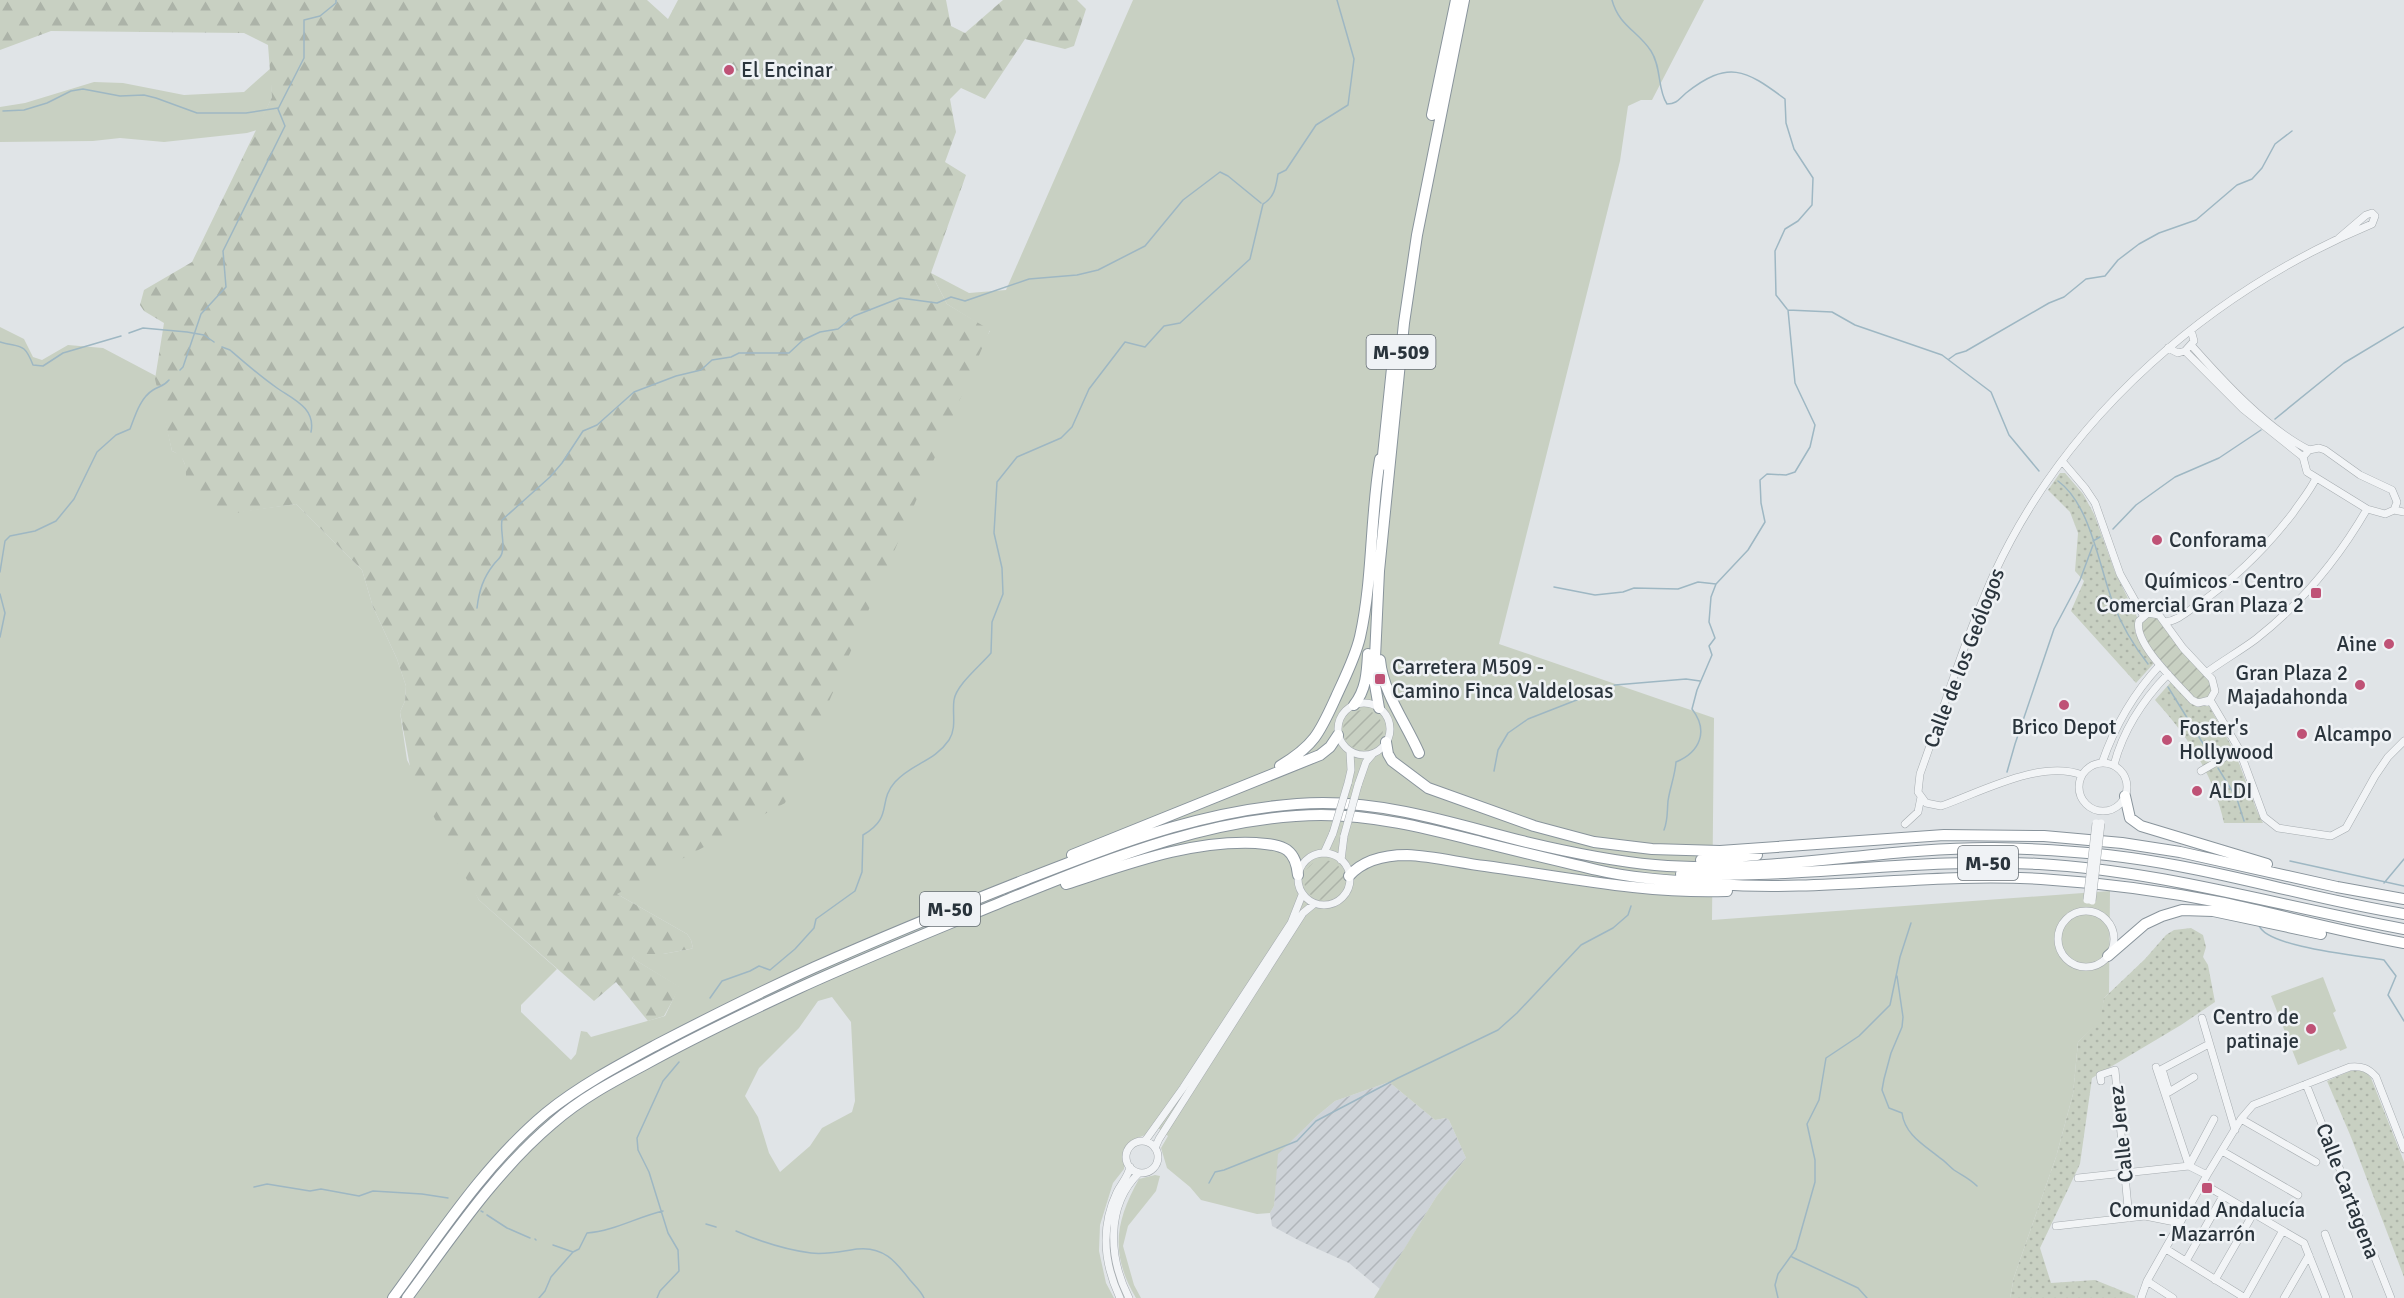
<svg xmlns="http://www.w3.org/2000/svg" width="2404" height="1298" font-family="Signika,sans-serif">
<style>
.industrial{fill:url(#industrial-furrows)}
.grass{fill:#c8d0c2;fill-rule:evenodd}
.forest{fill:url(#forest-firs)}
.park{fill:url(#park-dots)}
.garden{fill:url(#garden-furrows)}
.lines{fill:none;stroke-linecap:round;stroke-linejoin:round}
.stream{stroke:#9eb7c3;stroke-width:1.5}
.minor-casing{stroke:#a6acb0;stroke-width:8}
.highway-casing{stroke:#89949c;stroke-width:12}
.minor{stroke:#f2f4f6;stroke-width:7}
.highway{stroke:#fff;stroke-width:10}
.minor-bridge-casing{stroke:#a6acb0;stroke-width:8;stroke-linecap:butt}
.minor-bridge{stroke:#f2f4f6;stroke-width:7}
.poi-dot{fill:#bf5276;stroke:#eff2f5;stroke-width:2}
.labels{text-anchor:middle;stroke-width:5;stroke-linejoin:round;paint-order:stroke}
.shield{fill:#eff2f5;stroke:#656d74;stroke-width:1.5}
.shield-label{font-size:20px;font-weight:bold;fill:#2a343c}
.poi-label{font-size:21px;fill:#2a343c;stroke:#eff2f5;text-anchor:start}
.street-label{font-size:21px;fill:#2a343c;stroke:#eff2f5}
</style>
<defs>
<pattern id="industrial-furrows" width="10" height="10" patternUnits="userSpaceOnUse" patternTransform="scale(1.5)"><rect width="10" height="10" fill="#ced3d8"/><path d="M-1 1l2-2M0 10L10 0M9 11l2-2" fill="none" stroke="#b1b6ba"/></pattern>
<pattern id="forest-firs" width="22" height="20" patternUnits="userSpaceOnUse" patternTransform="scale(1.5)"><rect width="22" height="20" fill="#c8d0c2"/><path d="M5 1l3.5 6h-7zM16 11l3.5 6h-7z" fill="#acb3a8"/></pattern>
<pattern id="park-dots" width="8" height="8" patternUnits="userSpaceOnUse" patternTransform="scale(1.5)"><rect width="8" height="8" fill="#c8d0c2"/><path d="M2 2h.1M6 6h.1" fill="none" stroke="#acb3a8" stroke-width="1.8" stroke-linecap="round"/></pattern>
<pattern id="garden-furrows" width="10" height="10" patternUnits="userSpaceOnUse" patternTransform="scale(1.5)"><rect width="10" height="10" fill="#c8d0c2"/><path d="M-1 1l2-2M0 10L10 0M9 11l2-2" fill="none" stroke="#acb3a8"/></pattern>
</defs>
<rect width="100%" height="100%" fill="#e0e4e7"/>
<!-- industrial -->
<path class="industrial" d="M1389,1082L1435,1120L1446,1118L1449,1120L1466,1158L1436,1197L1380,1289L1349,1263L1300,1241L1272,1226L1270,1213L1274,1206L1277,1154L1317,1116L1335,1101Z"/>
<!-- grass -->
<path class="grass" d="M1133,0H1704L1652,100H1641L1628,106L1620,161L1499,644L1714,718L1712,920L2110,891L2109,993L2104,998L2101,1020L2078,1042L2073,1094L2056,1157L2014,1277L2010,1298H1374L1436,1197L1466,1158L1449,1120L1446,1118L1435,1120L1389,1082L1335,1101L1317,1116L1278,1154L1274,1206L1270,1213L1257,1214L1201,1200L1190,1187L1167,1168L1161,1148L1168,1136L1153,1124L1145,1135L1133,1140L1124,1151V1169L1113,1183L1100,1225L1099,1251L1106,1283L1114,1298H0V327L24,339L33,357L42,360L68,345L103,348L156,376L172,451L181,455L186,467L222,514L296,504L362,570L373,607L397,659L406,686L405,701L400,712L407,760L479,900L557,969L521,1005V1012L571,1060L576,1054L581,1031L587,1032L591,1037L665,1016L679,987L632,958L636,954H663L690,949L693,948L691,940L687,934L617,894L990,331L947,304L931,273L969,293L1006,290ZM832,997L851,1022L855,1101L852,1112L822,1128L810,1146L780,1172L769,1153L758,1117L745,1096L759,1068L799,1028L818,1001Z
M271,68L272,97L257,130L247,133L164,142L120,138L93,141L0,142V107L25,103L94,82L123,83L184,95L244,92Z
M2323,977L2336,1011L2333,1013L2347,1048L2340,1051L2339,1049L2298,1065L2271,996Z
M1155,1175L1160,1176L1156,1191L1128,1226L1123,1246L1134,1285L1141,1298H1136C1110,1254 1115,1222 1139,1179Z"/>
<!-- forest -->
<path class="forest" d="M0,0H647L668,19L678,0H946L951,26L965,33L1003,0H1077L1086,9L1074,46L1065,49L1025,39L985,99L961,88L950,99L956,132L945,162L966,175L931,273L947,304L990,330L785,803L617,894L687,934L691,940L693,948L690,949L663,954H637L632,958L680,987L664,1016L648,1021L616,982L594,1001L479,900L461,870L411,772L400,712L405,701L406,686L397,659L373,607L362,570L296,504L222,515L186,486C186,470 188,458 172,451L155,379L164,323L144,311L140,305L144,290L192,262L272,97L268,45L244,33L51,31L0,50Z"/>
<!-- park -->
<path class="park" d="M2060,473H2065L2083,494L2094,514L2115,572L2137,617L2135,632L2154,663L2136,683L2071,611L2084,581L2075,571L2078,533L2070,512L2048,490Z
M2171,682L2198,706H2209L2232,747L2235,757L2237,758L2257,811L2263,823H2224C2213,773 2188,737 2155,700Z
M2191,928L2203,935L2206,947L2203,957L2208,965L2215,1002L2181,1025L2092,1078L2080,1164L2040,1248L2051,1283L2095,1280L2135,1296V1298H2010L2014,1277L2056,1157L2073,1094L2078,1042L2100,1020L2104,998L2145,959L2166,935L2174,930Z
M2355,1069L2364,1070L2371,1078L2404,1162V1277L2351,1137L2327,1081Z"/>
<!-- garden -->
<path class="garden" d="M2150,616L2159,619L2209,681L2213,690L2208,698L2199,700L2194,697C2177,679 2142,648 2141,623Z
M1343 730a20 20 0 1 1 40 0a20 20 0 1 1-40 0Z
M1304 880a20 20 0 1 1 40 0a20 20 0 1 1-40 0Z"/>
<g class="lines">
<!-- stream -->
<path class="stream" d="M1612,0C1619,26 1638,31 1651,51C1662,68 1657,89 1667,104C1677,104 1679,99 1686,93C1728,60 1745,69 1785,99L1786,123L1794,149L1813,178L1812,205L1798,221L1785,229L1775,251L1776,295L1787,309
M3,111L24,110L47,103L71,91L83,89L120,96L144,95L156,98L197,113H246L278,108
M1788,310L1832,312L1855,325L1942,355L1991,392L2009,435L2039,471
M129,333L143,328L187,332L204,335L214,342
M0,342C21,348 24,342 33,365L43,366L63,353L121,336
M222,347L230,350C245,363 261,377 277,388C293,399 316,408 311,432
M1949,359L1956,354L1966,351L2049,303L2064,297L2086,279L2105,276L2118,260L2139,244L2159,233L2196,220L2237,185L2252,179L2262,168L2275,144L2292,131
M180,370L183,367L201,314L226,287L223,251L285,126L278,109L304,58V20L320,16L336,3V0
M2275,419L2344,363L2404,327
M2058,481C2091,505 2099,567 2113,603C2121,624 2134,646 2148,664
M2113,529L2136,505L2175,477L2219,458L2261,430
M2093,541L2100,537
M0,572L5,541L10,536L35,531L56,521L74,499L97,452L116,435L130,429C135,416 140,398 153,390C160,386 164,386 169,380
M1554,587L1595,595L1623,592L1634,588L1678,589L1698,582L1716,584
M0,594L5,613L0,637
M477,608C479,591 483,578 494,564C497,560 501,558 502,553C505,542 500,531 502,520L550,477L562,463L583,431L597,425L634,392L676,376L701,370L712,360L731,357L739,353H789L803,340L820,332L838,329L854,316L900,298L937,303L951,297L965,301L1029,279L1077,275L1098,270L1145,246L1183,200L1220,172L1228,176L1261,203
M2168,687L2212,758
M2218,768L2237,799L2244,821
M1494,771L1498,750L1508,733L1528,719L1615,685L1686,679L1700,681
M2007,772L2015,744L2054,629L2080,580L2093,545
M1664,830C1668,820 1667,812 1668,801C1670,787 1675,776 1676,762C1700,752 1709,731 1692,709L1697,690L1712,655L1709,646L1715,638L1709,622L1711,597L1716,584L1748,550L1765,522L1761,503L1760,480L1767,474L1786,475L1795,472L1810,447L1815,425L1795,383L1788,310
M2290,861L2404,886
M2384,883L2404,859
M2259,925C2265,947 2361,956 2384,960L2396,976L2388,995L2404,1021
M1897,976L1903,1017L1902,1027L1891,1053L1884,1079L1882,1090L1889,1108L1902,1113C1905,1135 1924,1145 1940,1158C1945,1161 1949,1166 1954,1170C1963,1176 1969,1178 1977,1186
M710,998L722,981L750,971L759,966L770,970L795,949L814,928L816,919L855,891L862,872L863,835C894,817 877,802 895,782C912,763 934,762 949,740C957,728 952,713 954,700C956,685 981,665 991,653L992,622L1003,594L1002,568L994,533L997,482L1017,457L1061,438L1072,427L1089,389L1125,342L1145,347L1164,326L1180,323L1250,259L1263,204C1275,197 1276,186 1278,174L1286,170L1316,125L1348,105L1354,59L1337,0
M1209,1183L1215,1172L1224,1170L1297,1141L1316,1121L1398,1078L1498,1030L1517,1013L1581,945L1613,928L1628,915L1631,906
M254,1187L267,1184L310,1191L321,1189L359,1196L373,1191L422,1194L448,1198
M481,1211L483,1212
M487,1215L507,1228L530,1238
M706,1224L716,1227
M736,1231C759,1241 787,1250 811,1253C827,1255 842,1251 857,1249C884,1246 896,1262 910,1280C915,1286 921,1291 924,1298
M535,1239L536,1240
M553,1245L573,1252L579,1249L587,1233C614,1231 637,1217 663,1211
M1792,1257L1858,1288L1867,1298
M539,1298L545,1291L551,1277L573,1252
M657,1298L660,1291L679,1271L678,1250L668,1233L649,1172L638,1150L637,1138L663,1081L679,1062
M1778,1298L1775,1285L1778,1274L1796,1249L1815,1182V1160L1807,1124L1819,1100L1826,1058L1859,1036L1890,1005L1900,957L1911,923"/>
<!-- minor casing -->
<g class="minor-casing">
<path id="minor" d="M2192,346C2223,381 2267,429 2309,450
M2168,348L2178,353L2185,351L2194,341L2191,330
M2185,351L2243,409L2303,457
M2319,448L2325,450L2360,475L2392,490L2397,502L2394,510L2385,514L2367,509L2307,472L2303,457L2309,450Z
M2062,461L2085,488L2095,503L2120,574L2143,615
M2394,510L2404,512
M2148,613L2159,615L2183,648L2212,679L2215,691L2210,700L2198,703L2192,700C2177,683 2133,643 2139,621Z
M2165,622C2177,621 2187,612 2197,605C2235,579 2265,549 2293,513C2301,501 2310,491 2316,478
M2206,673C2222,661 2240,651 2256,639C2302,603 2338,559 2367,509
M2210,700L2239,749L2264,817L2278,828L2331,836L2346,828L2375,776L2388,757L2404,741
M1338 729a26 26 0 1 1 52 0a26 26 0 1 1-52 0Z
M2079 787a24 24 0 1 1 48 0a24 24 0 1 1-48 0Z
M2102,763C2115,725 2133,694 2160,665
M2114,765C2123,730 2143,700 2168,674
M2201,771L2239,749
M2082,775C2041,759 1981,792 1941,806L1926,803L1918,792L1920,774C1944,707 1965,639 1994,574C2068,414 2211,291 2372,224L2375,216L2372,213L2366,215L2339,238
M1348,783L1351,770L1350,752
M1358,785L1366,762L1372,755
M1905,824L1918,812L1921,797
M1324,853L1333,833
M1298 879a26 26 0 1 1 52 0a26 26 0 1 1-52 0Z
M1341,860L1344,836
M2058 939a28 28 0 1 1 56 0a28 28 0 1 1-56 0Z
M2202,1018L2235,1130
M2156,1067L2189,1166L2207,1175
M2194,1077L2169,1092L2162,1069L2209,1044
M2101,1081L2100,1075L2115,1070L2129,1218
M2306,1084L2391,1298
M2241,1119L2316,1162
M1145,1141L1183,1088L1291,923L1302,895
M1126 1157a16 16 0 1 1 32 0a16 16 0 1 1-32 0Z
M1155,1148L1159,1139L1303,913L1314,904
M2222,1151L2298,1195
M2078,1178L2189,1166L2214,1119
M2212,1189L2304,1243L2326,1298
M2056,1226L2145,1216L2180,1223
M2325,1234L2349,1298
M2166,1249L2245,1298
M2186,1261L2223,1196
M2215,1280L2253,1214
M2147,1281L2173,1298
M1120,1298C1104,1264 1100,1228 1117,1192C1121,1184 1128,1177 1130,1167
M1129,1298C1109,1259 1105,1206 1139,1173
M2141,1298L2147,1281L2207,1175L2241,1119L2253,1105L2350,1067C2362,1066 2368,1068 2376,1077L2404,1149
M2245,1298L2282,1232
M2284,1298L2309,1255"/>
</g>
<!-- highway casing -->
<g class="highway-casing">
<path id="highway" d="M1432,115L1456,0
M1382,465L1392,368
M1380,660C1383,693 1406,723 1419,753
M1354,705C1366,690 1367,673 1368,654
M1379,708L1374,679L1379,571L1404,323L1417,235L1464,0
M1386,742L1388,754L1392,761L1428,788L1534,826L1594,842L1652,849L1720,851L1944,835L2044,836L2122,843L2180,852L2337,887L2404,899
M1280,766C1315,745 1320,732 1336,697C1345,677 1355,658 1360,637C1373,579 1370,518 1380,459
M2125,796L2130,818L2141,826L2267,864
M1072,855L1320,755L1330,747L1338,735
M1701,860L1757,855
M1681,874C1801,879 1919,857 2039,864C2163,871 2282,907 2404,929
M1349,876C1364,859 1385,855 1407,855C1433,856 1460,863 1485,866C1565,877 1646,894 1727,891
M1066,884C1128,864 1190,840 1256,843C1266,844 1278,844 1287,850C1295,856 1297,865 1298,875
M2108,956L2145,924L2162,916L2182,910L2213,911L2321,934
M393,1298C440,1234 485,1164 546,1113C581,1085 619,1065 658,1044C710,1017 762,991 815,967C885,936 956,907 1027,879C1122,842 1219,804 1323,803C1393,803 1458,825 1526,842C1568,852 1612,861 1655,865C1768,875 1881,847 1994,848C2055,849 2119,854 2179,866C2255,880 2328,902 2404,914
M407,1298C452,1237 495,1172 553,1123C580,1099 612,1082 644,1065C695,1037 747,1012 799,988C869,956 939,928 1009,899C1109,859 1212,816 1321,815C1376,815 1429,829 1481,842C1520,852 1559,861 1597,870C1635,879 1677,881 1716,884C1824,892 1933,872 2041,879C2102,883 2164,891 2224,903C2284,916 2343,932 2404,943"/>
</g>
<!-- minor -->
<use href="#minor" class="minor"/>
<!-- highway -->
<use href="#highway" class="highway"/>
<!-- minor-bridge casing -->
<g class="minor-bridge-casing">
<path id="minor-bridge" d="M1333,833L1348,783
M1344,836L1358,785
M2087,900L2096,823
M2092,901L2101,823"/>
</g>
<!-- minor-bridge -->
<use href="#minor-bridge" class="minor-bridge"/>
</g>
<!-- markers -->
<g class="poi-dot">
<circle cx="729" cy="70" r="6"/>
<circle cx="2157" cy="540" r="6"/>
<rect x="2310" y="587" width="12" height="12" rx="3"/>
<circle cx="2389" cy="644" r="6"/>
<rect x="1374" y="673" width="12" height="12" rx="3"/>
<circle cx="2360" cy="685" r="6"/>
<circle cx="2064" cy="705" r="6"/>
<circle cx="2302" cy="734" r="6"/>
<circle cx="2167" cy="740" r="6"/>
<circle cx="2197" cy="791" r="6"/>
<circle cx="2311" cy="1029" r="6"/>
<rect x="2201" y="1182" width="12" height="12" rx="3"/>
</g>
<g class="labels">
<!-- shield labels -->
<g class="shield">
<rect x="1366.5" y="335" width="69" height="34" rx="4.5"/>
<rect x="1958" y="846" width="60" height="34" rx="4.5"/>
<rect x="920" y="892" width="60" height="34" rx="4.5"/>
</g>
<g class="shield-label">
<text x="1401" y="359">M-509</text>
<text x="1988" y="870">M-50</text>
<text x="950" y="916">M-50</text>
</g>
<!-- poi labels -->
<g class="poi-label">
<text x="741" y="77">El Encinar</text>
<text x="2169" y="547">Conforama</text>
<text x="2304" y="588" text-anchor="end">Químicos - Centro<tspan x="2304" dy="24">Comercial Gran Plaza 2</tspan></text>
<text x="2377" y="651" text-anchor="end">Aine</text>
<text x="1392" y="674">Carretera M509 -<tspan x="1392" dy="24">Camino Finca Valdelosas</tspan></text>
<text x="2348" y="680" text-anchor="end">Gran Plaza 2<tspan x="2348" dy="24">Majadahonda</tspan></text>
<text x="2064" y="734" text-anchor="middle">Brico Depot</text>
<text x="2179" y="735">Foster's<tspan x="2179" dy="24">Hollywood</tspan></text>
<text x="2314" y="741">Alcampo</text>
<text x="2209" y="798">ALDI</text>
<text x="2299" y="1024" text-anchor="end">Centro de<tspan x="2299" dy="24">patinaje</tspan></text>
<text x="2207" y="1217" text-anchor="middle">Comunidad Andalucía<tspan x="2207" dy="24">- Mazarrón</tspan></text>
</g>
<!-- street labels -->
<g class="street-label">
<text transform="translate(1964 658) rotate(-69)" y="7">Calle de los Geólogos</text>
<text transform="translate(2121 1134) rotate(-96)" y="7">Calle Jerez</text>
<text transform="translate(2348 1191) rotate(69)" y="7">Calle Cartagena</text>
</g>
</g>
</svg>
